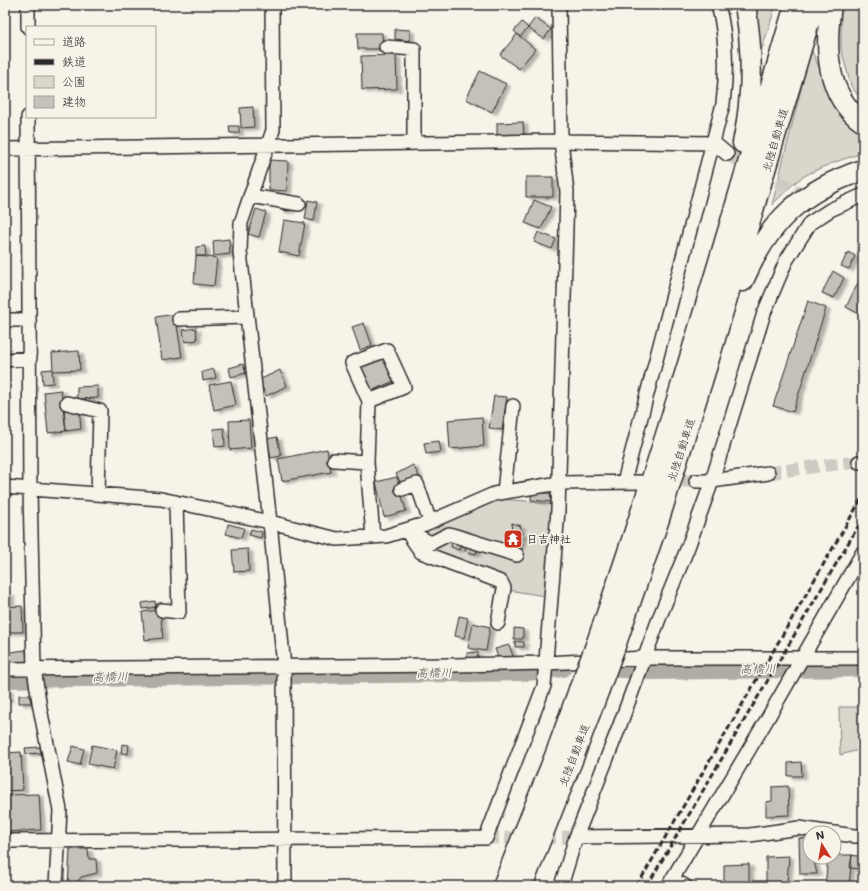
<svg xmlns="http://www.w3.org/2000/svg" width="868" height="891" font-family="Mali,'Klee One',sans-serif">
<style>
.green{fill:#dad6cc;stroke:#82807c}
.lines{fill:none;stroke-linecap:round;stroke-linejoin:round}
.river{stroke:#afaca4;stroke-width:18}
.building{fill:#c4c1b9;stroke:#2b2b2b;filter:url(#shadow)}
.minor-tunnel{stroke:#cecbc2;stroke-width:13;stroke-dasharray:13 6;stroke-linecap:butt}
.minor-casing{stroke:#2b2b2b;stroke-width:16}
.highway-casing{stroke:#2b2b2b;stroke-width:23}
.minor{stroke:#f7f3e8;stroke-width:13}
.highway{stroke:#f7f3e8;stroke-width:20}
.rail{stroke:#2b2b2b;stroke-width:3;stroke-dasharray:6 3;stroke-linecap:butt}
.highway-bridge-casing{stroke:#2b2b2b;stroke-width:23;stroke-linecap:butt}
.highway-bridge{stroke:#f7f3e8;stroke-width:20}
.labels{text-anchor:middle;stroke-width:3.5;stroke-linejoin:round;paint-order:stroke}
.street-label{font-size:11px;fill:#2b2b2b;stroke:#f7f3e8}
.poi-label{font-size:11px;font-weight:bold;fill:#2b2b2b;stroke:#f7f3e8;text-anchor:start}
.water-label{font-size:12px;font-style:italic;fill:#53524f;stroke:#f7f3e8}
</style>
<defs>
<filter id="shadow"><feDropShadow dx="4.5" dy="2.5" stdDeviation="1" flood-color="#0004"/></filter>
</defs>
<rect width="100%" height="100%" fill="#f7f3e8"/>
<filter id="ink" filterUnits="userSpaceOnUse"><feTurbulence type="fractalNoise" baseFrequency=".025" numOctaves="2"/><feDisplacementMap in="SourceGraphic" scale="8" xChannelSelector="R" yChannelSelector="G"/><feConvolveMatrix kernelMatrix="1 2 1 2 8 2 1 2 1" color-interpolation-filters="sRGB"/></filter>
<g filter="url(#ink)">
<!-- green -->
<path class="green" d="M754,5H776L759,58Z
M844,5H863V102L851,86L841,49V13Z
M811,49L835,104L863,135V153C845,158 811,170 797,181C788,188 780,197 772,205Z
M496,499L527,501L553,505L545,596L508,590L407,538Z
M839,707H863V749L840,755Z"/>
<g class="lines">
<!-- river -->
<path class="river" d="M594,667L651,671L863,668
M5,679L527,672L563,668"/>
</g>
<!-- building -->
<path class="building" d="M535,18L551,29L544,39L528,28Z
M522,22L528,28L520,37L514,31Z
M395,29L410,30V41L395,39Z
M357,33H382L383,49H358Z
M517,34L535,49L519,69L500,55Z
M396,55L397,89L362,90L361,56Z
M480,71L506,84L492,112L466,99Z
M253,107L254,127L241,128L240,108Z
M523,122L524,136L497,137V123Z
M229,126H239V133H230Z
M269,160L288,161L287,191L269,190Z
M526,177H553V197H526Z
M308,200L317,202L314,221L305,219Z
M534,200L551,207L541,229L525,223Z
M281,203L291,204L290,211L280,210Z
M256,209L266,212L259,237L248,234Z
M284,220L305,223L299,256L279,252Z
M538,232L556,239L552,249L534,242Z
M229,239L230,254L214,256L213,241Z
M205,246L206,256H196V247Z
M848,252L855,256L849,269L841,266Z
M196,256L217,258L214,286L194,284Z
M833,271L844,278L834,298L822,293Z
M863,273V316L846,307Z
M808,301L826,308L793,412L773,406Z
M175,314L182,357L162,360L156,317Z
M364,323L372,345L360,350L352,327Z
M196,328L197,340L185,342L183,330Z
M79,351L80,370L53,371L52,353Z
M384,354L396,380L371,391L359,364Z
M243,364L246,373L231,377L229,368Z
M52,369L53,383L43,384L42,370Z
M214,369L216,378L203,381L202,372Z
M280,370L287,386L266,396L259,380Z
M231,381L236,405L214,410L209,385Z
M98,386V398L77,399V387Z
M61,390L66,431L48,433L44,392Z
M494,396L507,397L502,430L489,428Z
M79,407L81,429L66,431L64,409Z
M482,417L484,446L450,449L448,420Z
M249,420L251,448L230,450L229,421Z
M224,428L225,446L215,447L213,429Z
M277,437L281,456L271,458L267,439Z
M439,441L441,452L426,454L424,443Z
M327,449L331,472L282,481L278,459Z
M413,465L419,476L402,485L396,474Z
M397,477L406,511L384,517L376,482Z
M531,493H550L551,502L531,500Z
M512,523L521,526L519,532L523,533L520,548L504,545L505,530L511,531Z
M228,524L244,528L241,538L226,534Z
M251,529L262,532L261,538L249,535Z
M452,540L460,544L459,550L451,547Z
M466,545L477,549L476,554L465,551Z
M248,549L249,571L234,572L232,550Z
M10,593V604H5V594Z
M155,601L156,607L143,609L142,603Z
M22,606L23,632H5V607Z
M160,610L163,638L145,640L142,612Z
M459,616L468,618L464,638L455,636Z
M473,623L490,627L486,651L468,648Z
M514,628L523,629V639H514Z
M515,641L524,642V647H515Z
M509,645L513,656L499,660L495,649Z
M26,650L27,662L11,664L10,652Z
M478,652V659L467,660V653Z
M5,688H8L9,699H5Z
M19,695H30L31,703H19Z
M122,744L129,745L128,754L121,753Z
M92,745L117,750L113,769L88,764Z
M73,746L84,749L80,765L68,762Z
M40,747L41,753L26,754L25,748Z
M21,752L23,790L5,791V753Z
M801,762L802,776H788V763Z
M788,786L789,815L766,816V802L772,801V787Z
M39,794L41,830L5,832V795Z
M799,838L809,839L810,857H813L817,874H800Z
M70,849H88L89,859H96L97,873L81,877L76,884L68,886Z
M834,855H852L849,886H825L828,857H834Z
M852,855L863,857V869L850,868Z
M789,856L787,883L766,884V857Z
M749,864V886H724V865Z
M20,883H39V886H20Z"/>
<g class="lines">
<!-- minor-tunnel -->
<path class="minor-tunnel" d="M727,154L812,200
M768,473L818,466L859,462
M663,481H696
M486,838L576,837"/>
<!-- minor casing -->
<g class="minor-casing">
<path id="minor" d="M28,5V27
M272,5L273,130L241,223L240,252L270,522L284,667L285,886
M386,47L414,49V143
M28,117L30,489L34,669L40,708L60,810L56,886
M5,149L561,141L714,143L727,154
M250,196L299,204
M179,319L247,317
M5,320H29
M5,360L30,358
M67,403L100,411L98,494
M334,460L367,462L373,537
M367,462L369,401L352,363L387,350L404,387L369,401
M859,462H863
M696,481H712L768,473
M624,482L723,104C727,70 727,37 718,5
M5,487L161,499L270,522L337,539L386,536L425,524L494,494L559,483L640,482
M402,489L417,484L430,522
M504,492L513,406
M406,530L421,552L501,582L504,588L498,623
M408,531L431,543L449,534L517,555
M162,610L179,612L176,502
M5,669L453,665L546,663L645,658H863
M834,833L854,836H863
M576,837L750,835L799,828L833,833
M5,841L486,838L544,686L558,510L567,192L561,141L559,5
M672,879L685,886
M561,886L576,837L618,730L660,616L688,547L712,481L764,313L786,261L810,223L830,210L863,195
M668,886L766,721L863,552"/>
</g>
<!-- highway casing -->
<g class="highway-casing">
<path id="highway" d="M831,5C825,47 825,95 863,122
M743,143C753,97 753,51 745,5
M743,281C769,221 801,191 863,170
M595,648C670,436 731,220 795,5
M614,649L659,519L707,365L814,5
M503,886L557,751L579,690
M522,886L573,758L598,692"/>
</g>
<!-- minor -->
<use href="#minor" class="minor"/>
<!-- highway -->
<use href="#highway" class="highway"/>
<!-- rail -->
<path class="rail" d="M637,886L863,496
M647,886L863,518"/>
<!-- highway-bridge casing -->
<g class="highway-bridge-casing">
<path id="highway-bridge" d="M579,690L595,648
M598,692L614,649"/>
</g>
<!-- highway-bridge -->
<use href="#highway-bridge" class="highway-bridge"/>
</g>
</g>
<!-- icons -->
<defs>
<g id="temple-square" transform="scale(1)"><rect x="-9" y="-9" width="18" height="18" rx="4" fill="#c8321e" stroke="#f7f3e8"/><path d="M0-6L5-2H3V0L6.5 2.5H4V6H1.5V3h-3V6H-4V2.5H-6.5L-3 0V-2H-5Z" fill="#fff"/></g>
</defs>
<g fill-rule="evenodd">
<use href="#temple-square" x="513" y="539"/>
</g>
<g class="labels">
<!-- street labels -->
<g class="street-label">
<text transform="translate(775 140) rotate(-74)" y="4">北陸自動車道</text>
<text transform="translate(681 450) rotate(-72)" y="4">北陸自動車道</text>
<text transform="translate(574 755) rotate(-69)" y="4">北陸自動車道</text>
</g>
<!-- poi labels -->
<g class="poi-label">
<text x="527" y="543">日吉神社</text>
</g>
<!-- water labels -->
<g class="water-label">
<text transform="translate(758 669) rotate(-1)" y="4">高橋川</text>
<text transform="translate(434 673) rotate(-1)" y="4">高橋川</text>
<text transform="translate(110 677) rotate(-1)" y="4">高橋川</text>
</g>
</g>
<!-- margin -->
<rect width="868" height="891" fill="none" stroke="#f7f3e8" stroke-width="20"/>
<rect x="10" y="10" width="848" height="871" fill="none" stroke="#2b2b2b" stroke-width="1.5" filter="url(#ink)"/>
<!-- legend -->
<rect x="26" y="26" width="130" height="92" fill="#f7f3e8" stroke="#a5a39c"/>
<rect x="34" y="39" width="20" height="6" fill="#f7f3e8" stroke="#a5a39c"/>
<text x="62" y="46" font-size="12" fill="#2b2b2b">道路</text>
<rect x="34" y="59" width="20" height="6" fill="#2b2b2b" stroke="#a5a39c"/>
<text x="62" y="66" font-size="12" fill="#2b2b2b">鉄道</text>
<rect x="34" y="76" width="20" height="12" fill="#dad6cc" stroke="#a5a39c"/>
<text x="62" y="86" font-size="12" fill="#2b2b2b">公園</text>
<rect x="34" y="96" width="20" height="12" fill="#c4c1b9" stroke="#a5a39c"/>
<text x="62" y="106" font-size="12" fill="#2b2b2b">建物</text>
<!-- north arrow -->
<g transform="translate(822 845) rotate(349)"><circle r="19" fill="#f7f3e8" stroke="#a5a39c"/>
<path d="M0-3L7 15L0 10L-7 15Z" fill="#c8321e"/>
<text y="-6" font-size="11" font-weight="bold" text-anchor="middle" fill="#2b2b2b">N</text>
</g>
</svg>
